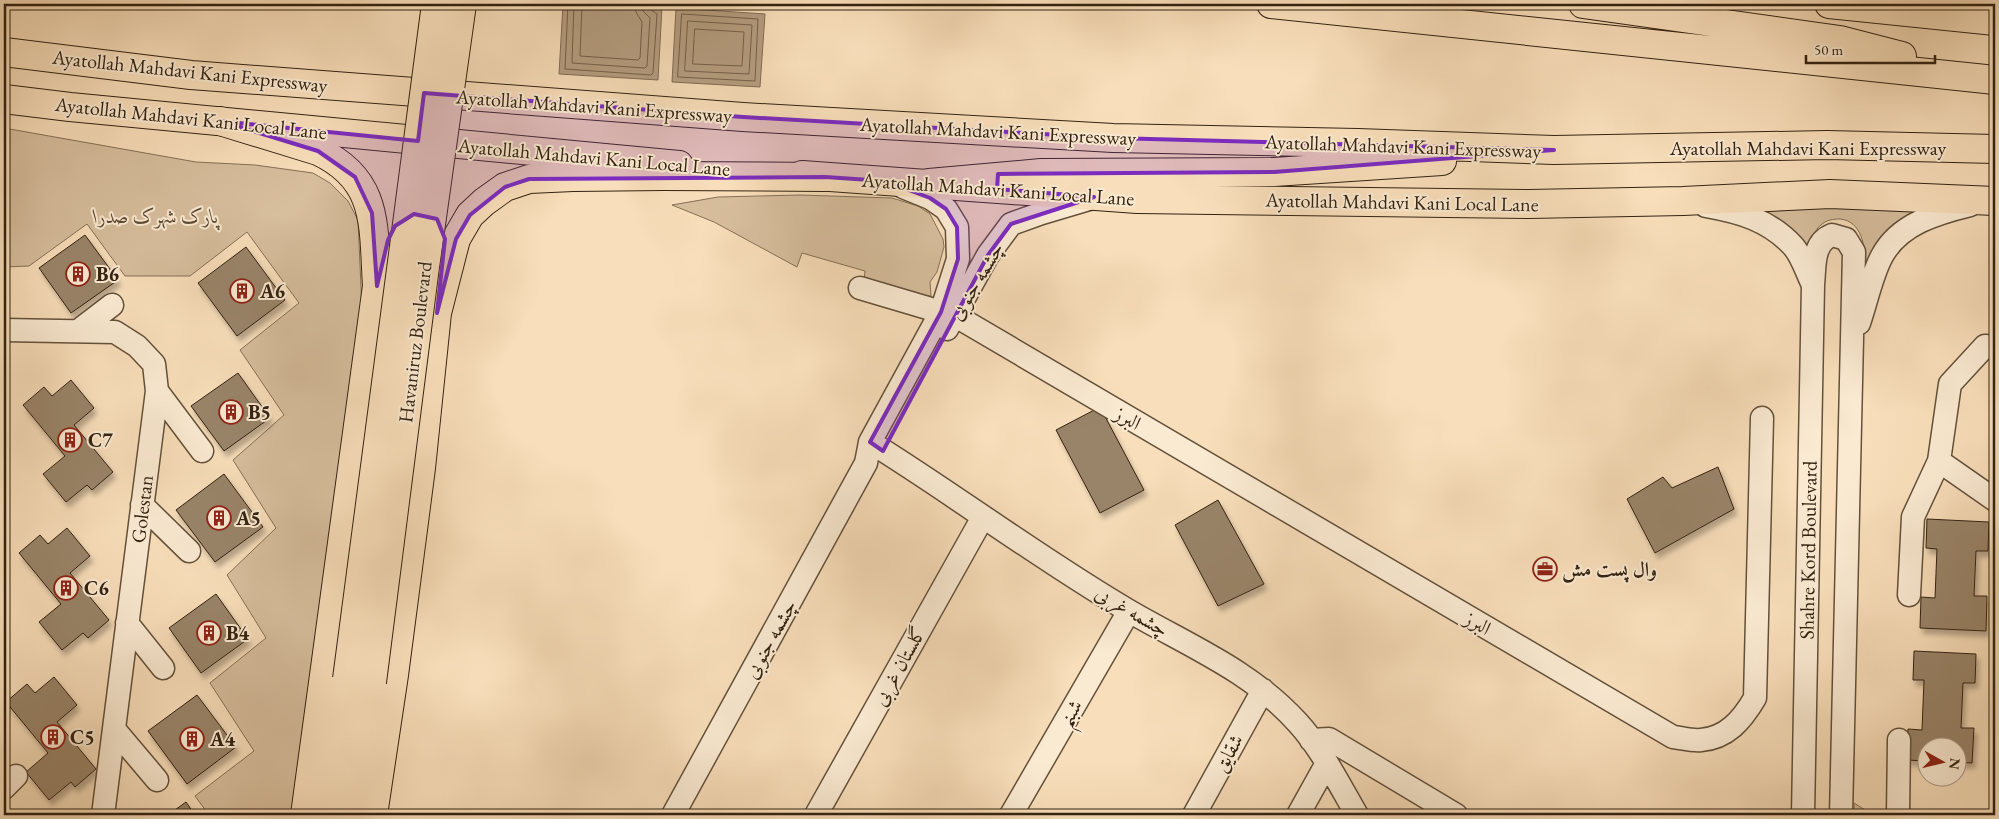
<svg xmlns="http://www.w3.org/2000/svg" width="1999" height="819" font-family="'EB Garamond',Amiri,serif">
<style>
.green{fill:#d7be9d;stroke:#857057}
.water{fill:#b59e81;stroke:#816c54}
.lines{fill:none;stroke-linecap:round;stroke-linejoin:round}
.shore{stroke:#746049;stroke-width:1}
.building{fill:#998469;stroke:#321;filter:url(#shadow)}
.minor-casing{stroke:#64513b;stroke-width:25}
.major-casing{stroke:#321;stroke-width:30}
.highway-casing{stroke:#321;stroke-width:30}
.minor{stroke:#faead2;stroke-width:22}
.major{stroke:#f8deba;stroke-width:28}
.highway{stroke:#f8deba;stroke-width:28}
.major-bridge-casing{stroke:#321;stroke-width:30;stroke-linecap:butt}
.major-bridge{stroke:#f8deba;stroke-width:28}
.marked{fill:#7b2cbf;fill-opacity:0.2;stroke:#7b2cbf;stroke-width:4;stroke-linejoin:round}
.labels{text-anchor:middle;stroke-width:4;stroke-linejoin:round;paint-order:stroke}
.street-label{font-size:20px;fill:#321;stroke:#faead2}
.park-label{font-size:20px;font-style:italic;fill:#5c4934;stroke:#faead2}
.poi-label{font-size:20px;font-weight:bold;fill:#321;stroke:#faead2;text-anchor:start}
</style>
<defs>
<filter id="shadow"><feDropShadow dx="3" dy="5.5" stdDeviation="2.5" flood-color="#0004"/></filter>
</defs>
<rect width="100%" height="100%" fill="#f8deba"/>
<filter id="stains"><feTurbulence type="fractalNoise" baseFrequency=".004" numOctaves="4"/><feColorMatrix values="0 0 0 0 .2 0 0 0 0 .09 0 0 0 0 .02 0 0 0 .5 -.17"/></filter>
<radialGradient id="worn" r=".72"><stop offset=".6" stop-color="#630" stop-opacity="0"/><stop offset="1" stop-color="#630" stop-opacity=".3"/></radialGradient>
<!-- green -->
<path class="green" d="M4,128L196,162L255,165L313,173L330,183L348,201L358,220L362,309L297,815H209L195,796L254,751L210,683L266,638L227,575L276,528L233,460L284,415L240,350L299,303L247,232L190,276H125L87,224L29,266L4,267Z
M800,195L892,198L918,206L930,214L943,239L944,247L937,272L930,282L931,296H919L864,280L865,271L802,253L797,267L714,222L672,205L718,197Z
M1943,205L1866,265C1865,247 1862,221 1840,219C1833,219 1827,220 1822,224C1814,230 1810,242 1806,251L1756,206Z
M1854,803L1873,815H1854Z"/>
<!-- water -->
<path class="water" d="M563,4H614L662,7L658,80L559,74Z
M676,8L765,14L760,87L672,82Z"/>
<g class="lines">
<!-- shore -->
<path class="shore" d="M568,4L565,69L651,75L653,73L657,14L650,9L649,4
M574,4L572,63L645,68L647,66L650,18L643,11L642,4
M582,4L580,56L638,60L640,58L642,22L636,12L635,4
M682,14L758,19L755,81L678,77Z
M688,21L752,25L749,74L685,71Z
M695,29L744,32L742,66L693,64Z"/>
</g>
<!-- building -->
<path class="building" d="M85,235L118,280L71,313L39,268Z
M246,247L285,300L237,336L198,283Z
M238,373L270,418L224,451L191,406Z
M71,380L94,408L74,425L113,472L92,490L87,485L66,502L43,474L65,456L23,405L44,387L52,396Z
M1100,407L1144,490L1100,513L1056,430Z
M1718,467L1734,509L1655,553L1627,499L1663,477L1672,488Z
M224,474L263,527L215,562L176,510Z
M1218,500L1264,584L1218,606L1175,525Z
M1927,519L1989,522L1988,551H1976L1974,596H1987L1986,631L1920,628L1921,597L1935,598L1937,549L1926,548Z
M67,528L90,556L70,573L109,620L88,638L83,633L62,650L39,622L61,604L19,553L40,535L48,544Z
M216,594L248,639L201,673L169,628Z
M1914,651L1976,654L1975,683H1963L1961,728H1974L1972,763L1956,762V746H1926V761L1907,760L1908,729L1922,730L1924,680H1913Z
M54,677L77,705L57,722L96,769L75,787L71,782L49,800L26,772L48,753L6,702L27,684L35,693Z
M197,695L236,747L187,784L148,731Z
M186,802L195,815H168Z"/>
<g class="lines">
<!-- minor casing -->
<g class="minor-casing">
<path id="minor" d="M1969,4L1995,12
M1706,206C1740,212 1769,220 1793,246C1802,256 1807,273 1813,285
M860,288L941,312
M954,315L1673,737C1682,738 1692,741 1701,740C1727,738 1742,720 1755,698L1762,418
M1859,323C1866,303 1872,274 1882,256C1899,224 1937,213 1970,205
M947,329L988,255L1011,224L1042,213L1089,199
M4,330L115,332L137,346L154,364L157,391L103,815
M78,331L112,305
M157,391L202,451
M870,442C957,496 1040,559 1129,611C1189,646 1250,670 1298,723C1321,748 1340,786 1357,815
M1939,461L1995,500
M142,505L189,551
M1909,595L1913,517L1939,461L1950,384L1985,346L1995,347
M127,623L163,668
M114,729L157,780
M1311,740L1329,739L1456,815
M4,788L16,776
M673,815L866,463L870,442L941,312L958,259L957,227L946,209L930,198L903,187
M816,815L983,517
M1011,815L1129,611
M1194,815L1263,690
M1298,815L1327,763
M1803,815L1813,285C1815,266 1812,243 1832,235L1846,239L1854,252L1841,815
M1898,815L1899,740"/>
</g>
<!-- major casing -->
<g class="major-casing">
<path id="major" d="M1829,4L1995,21
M4,99L70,107L679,165
M802,175L1137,199L1529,204L1683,201L1830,194L1995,201
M329,815L347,679
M355,815L372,682"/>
</g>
<!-- highway casing -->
<g class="highway-casing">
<path id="highway" d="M1271,4L1995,80
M1583,4L1840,40L1902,56
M4,52L191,75L743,117L1113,138L1358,143L1554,150L1827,145L1995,149
M220,121L318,151C380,180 373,227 377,286L305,815
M929,183L1041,173L1274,172L1442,161
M373,815L394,675L421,468L437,313L456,239L470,215L484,202L505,187L529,179L573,177L663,176L825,177"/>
</g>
<!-- minor -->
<use href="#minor" class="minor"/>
<!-- major -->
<use href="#major" class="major"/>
<!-- highway -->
<use href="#highway" class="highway"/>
<!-- major-bridge casing -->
<g class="major-bridge-casing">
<path id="major-bridge" d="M347,679L436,4
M372,682L424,274L462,4"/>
</g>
<!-- major-bridge -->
<use href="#major-bridge" class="major-bridge"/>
</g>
<!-- marked area -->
<path class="marked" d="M424,93L743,117L1113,138L1554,150L1274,172L998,174L997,189L1094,197L1011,224L988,255L883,451L870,442L941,312L958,259L957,227L946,209L930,198L885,181L825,177L529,179L505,187L470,215L456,239L437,313L445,239L437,219L414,214L395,226L388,240L377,286L372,213L355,177L318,151L220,121L418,141Z"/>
<!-- icons -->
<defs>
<g id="building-ring" transform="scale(1.25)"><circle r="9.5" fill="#faead2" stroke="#8f2418" stroke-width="1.5"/><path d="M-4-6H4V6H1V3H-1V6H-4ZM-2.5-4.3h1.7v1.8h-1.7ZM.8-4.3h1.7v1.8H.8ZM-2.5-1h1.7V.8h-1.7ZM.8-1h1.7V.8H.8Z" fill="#8f2418"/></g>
<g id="office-ring" transform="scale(1.25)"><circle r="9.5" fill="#faead2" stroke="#8f2418" stroke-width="1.5"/><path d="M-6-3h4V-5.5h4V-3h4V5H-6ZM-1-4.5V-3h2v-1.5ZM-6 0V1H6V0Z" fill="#8f2418"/></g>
</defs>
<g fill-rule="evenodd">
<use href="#building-ring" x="78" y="274"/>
<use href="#building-ring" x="242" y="291"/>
<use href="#building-ring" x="231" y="412"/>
<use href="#building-ring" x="70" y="440"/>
<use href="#building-ring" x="219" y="518"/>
<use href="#office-ring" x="1545" y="569"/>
<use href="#building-ring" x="66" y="588"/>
<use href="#building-ring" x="209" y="633"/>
<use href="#building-ring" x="53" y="737"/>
<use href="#building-ring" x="192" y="739"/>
</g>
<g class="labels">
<!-- street labels -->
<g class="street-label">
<text transform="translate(190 71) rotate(6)" y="7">Ayatollah Mahdavi Kani Expressway</text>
<text transform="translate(594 106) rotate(4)" y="7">Ayatollah Mahdavi Kani Expressway</text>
<text transform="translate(191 118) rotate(6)" y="7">Ayatollah Mahdavi Kani Local Lane</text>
<text transform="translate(998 131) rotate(3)" y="7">Ayatollah Mahdavi Kani Expressway</text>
<text transform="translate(1403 146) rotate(2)" y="7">Ayatollah Mahdavi Kani Expressway</text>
<text x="1808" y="155">Ayatollah Mahdavi Kani Expressway</text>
<text transform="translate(594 157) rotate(5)" y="7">Ayatollah Mahdavi Kani Local Lane</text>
<text transform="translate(998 189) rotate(4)" y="7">Ayatollah Mahdavi Kani Local Lane</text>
<text transform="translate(1402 202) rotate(1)" y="7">Ayatollah Mahdavi Kani Local Lane</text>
<text transform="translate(976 281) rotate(-59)" y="7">چشمه جنوبی</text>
<text transform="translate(415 342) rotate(-83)" y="7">Havaniruz Boulevard</text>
<text transform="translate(1128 418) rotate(30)" y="7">البرز</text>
<text transform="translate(142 509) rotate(-83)" y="7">Golestan</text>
<text transform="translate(1808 550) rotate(-89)" y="7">Shahre Kord Boulevard</text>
<text transform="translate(1132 611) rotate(30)" y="7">چشمه غربی</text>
<text transform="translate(1478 623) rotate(30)" y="7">البرز</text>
<text transform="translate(770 639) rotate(-61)" y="7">چشمه جنوبی</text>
<text transform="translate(899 666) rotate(-61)" y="7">گلستان غربی</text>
<text transform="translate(1070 713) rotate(-60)" y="7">شبنم</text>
<text transform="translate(1228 753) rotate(-61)" y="7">شقایق</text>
</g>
<!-- park labels -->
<g class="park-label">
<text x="156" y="223">پارک شهرک صدرا</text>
</g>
<!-- poi labels -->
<g class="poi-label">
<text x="96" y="281">B6</text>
<text x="260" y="298">A6</text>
<text x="248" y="419">B5</text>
<text x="88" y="447">C7</text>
<text x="236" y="525">A5</text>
<text x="1562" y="576">وال پست مش</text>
<text x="84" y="595">C6</text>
<text x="226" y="640">B4</text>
<text x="70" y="744">C5</text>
<text x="210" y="746">A4</text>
</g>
</g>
<!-- margin -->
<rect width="1999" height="819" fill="none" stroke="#f8deba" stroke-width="20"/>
<rect x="5" y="5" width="1989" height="809" fill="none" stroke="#321" stroke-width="2.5"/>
<rect x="10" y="10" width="1979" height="799" fill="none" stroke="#321"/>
<!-- north arrow -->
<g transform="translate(1942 762) rotate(98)"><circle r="24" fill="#faead2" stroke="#aa9a85"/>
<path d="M0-4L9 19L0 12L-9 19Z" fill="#8f2418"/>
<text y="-8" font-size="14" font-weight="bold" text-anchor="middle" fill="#332211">N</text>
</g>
<!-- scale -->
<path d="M1806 55v8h129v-8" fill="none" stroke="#332211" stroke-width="2.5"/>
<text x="1814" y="55" font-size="15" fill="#332211" stroke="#faead2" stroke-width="4" paint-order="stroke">50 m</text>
<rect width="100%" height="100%" filter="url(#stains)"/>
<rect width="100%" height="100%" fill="url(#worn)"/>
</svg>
